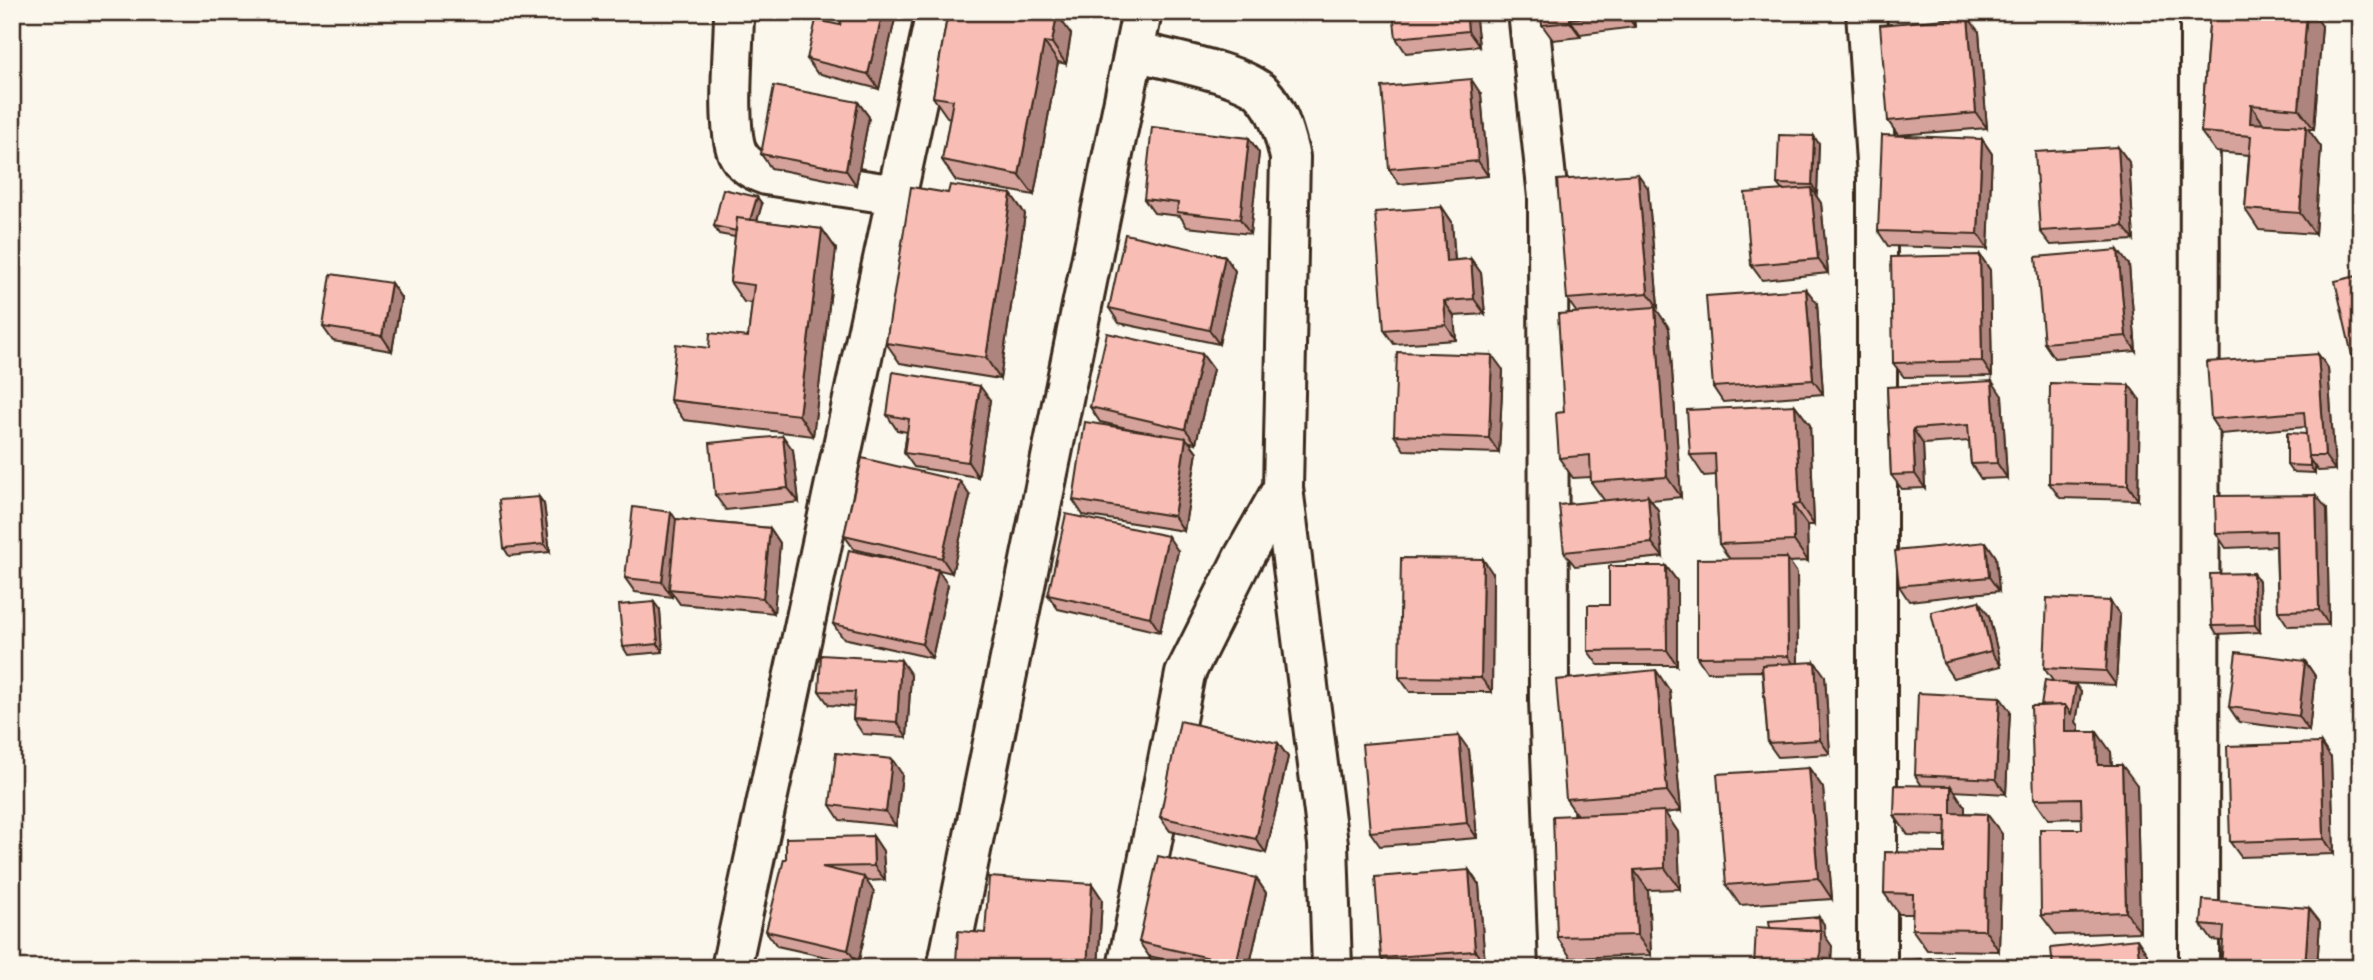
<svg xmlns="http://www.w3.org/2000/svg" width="2373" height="980" font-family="Dekko,sans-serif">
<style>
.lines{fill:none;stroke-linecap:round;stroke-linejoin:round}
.minor-casing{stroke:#3b2a1e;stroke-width:44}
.minor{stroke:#fbf7ec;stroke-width:38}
.wall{fill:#d5a39b;stroke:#3b2a1e;stroke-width:2}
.shaded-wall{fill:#ae847e;stroke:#3b2a1e;stroke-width:2}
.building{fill:#f8bdb4;stroke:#3b2a1e;stroke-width:2}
</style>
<rect width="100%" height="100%" fill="#fbf7ec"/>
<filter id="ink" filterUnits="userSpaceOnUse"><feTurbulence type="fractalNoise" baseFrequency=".0143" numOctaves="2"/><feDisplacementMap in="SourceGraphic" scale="14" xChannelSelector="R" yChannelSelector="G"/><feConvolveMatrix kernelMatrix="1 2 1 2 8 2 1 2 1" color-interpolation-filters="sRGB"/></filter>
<g filter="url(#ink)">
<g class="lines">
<!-- minor casing -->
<g class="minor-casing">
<path id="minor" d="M734,12C734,46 726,124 737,152C743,165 754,171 766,175L896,195
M1528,12L1548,197L1549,700L1559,968
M1866,12L1877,177V968
M1134,51L1142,12
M731,968L936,12
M947,968L1134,51C1163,59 1243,73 1262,93C1279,111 1284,134 1290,157L1283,488L1328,844L1332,968
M1127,968L1185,674L1242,560L1283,488
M2199,968L2200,12"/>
</g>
<!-- minor -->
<use href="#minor" class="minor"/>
</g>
<!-- wall -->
<path class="wall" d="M948,12L1071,34L1066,64L1058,62L1034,195L956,181L942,160L950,118L947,117L933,97Z
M1475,12L1479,46L1406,53L1396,38Z
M1541,12H1633L1635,27L1580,34L1581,37L1553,40L1542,25Z
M2210,12H2312L2322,26L2314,129H2308L2321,147L2315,234L2259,230L2245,209L2249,155L2216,152L2201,132Z
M895,19L879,89L817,73L807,59Z
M1979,32L1987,128L1898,135L1888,121Z
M1481,94L1488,176L1399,184L1389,169Z
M858,102L869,117L856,185L771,168L761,154Z
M1249,138L1259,153L1250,234L1187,227L1180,216L1154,213L1144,199Z
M1982,139L1992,154L1988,249L1888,246L1878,231Z
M1819,144L1817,193H1814L1821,203L1828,273L1762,280L1751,265L1782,190L1777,184Z
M2118,147L2129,162L2134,240L2051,245L2040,231Z
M1648,188L1658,307L1655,308L1669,328L1681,497L1651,500L1658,510L1663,557L1575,566L1564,552L1604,500L1591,482V477L1573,478L1559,458L1577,313L1567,299Z
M948,193L1011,194L1025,214L1000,379L900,363L886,343Z
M757,197L762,204L757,221L822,229L836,249L813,436L684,420L670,400L709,348L748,337L752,303L744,302L730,282L735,237L719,234L714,226Z
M1442,207L1452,222L1455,260L1471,259L1481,273L1485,314L1454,316L1456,340L1394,344L1384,330Z
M1980,255L1990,270L1992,376L1904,377L1893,363Z
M1225,256L1235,271L1219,344L1119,323L1109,308Z
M2129,265L2136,351L2054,358L2044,343Z
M391,283L401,298L392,351L333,341L323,327Z
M1806,289L1817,303L1823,394L1723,402L1713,387Z
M1202,354L1213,369L1196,443L1190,442L1197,452L1184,531L1083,515L1073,500L1136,430L1100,422L1090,407Z
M2318,354L2328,368L2335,470L2318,471L2315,467V473L2292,472L2287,465L2306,434V427L2221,434L2211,419Z
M1503,370L1499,453L1404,450L1394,435Z
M2129,385L2140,400L2138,500L2060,498L2049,483Z
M1887,387L2002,396L2007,478L1981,479L1971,464L1969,441L1923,444L1925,488L1902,489L1891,475Z
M990,400L978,477L914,467L904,453L907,432L897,430L887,415Z
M1795,405L1810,425L1814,525H1807L1808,561L1789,562L1797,573L1798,663L1825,676L1830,754L1778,757L1768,743L1762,671L1707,672L1697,657L1729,558L1719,544L1716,475L1704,476L1690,455Z
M793,450L799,502L726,510L715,495Z
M970,496L952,573L854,549L844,535Z
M539,497L544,504L550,552L509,556L504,548Z
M2327,509L2329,625L2288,626L2278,611L2276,546L2226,548L2216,533Z
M676,519L770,528L780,543L774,613L680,604L673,594L672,597L635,592L625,578Z
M1986,542L1996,557L1999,591L1909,601L1899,586Z
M1178,551L1160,632L1058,609L1048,595Z
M1666,566L1677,581V665H1598L1588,651L1609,605Z
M1493,574L1492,692H1410L1399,677Z
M2259,581L2260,632L2217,634L2212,626Z
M948,585L932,658L843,638L833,624Z
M2110,601L2120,615L2116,685L2064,683L2081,692L2076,722L2079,726V732L2111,752L2112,765L2137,785L2140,932L2056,935L2041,915L2082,829V818L2048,819L2034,799L2041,706L2053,681L2044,668Z
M660,610L663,652L628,655L623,647Z
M1989,616L2001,666L1953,678L1943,663Z
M2305,661L2315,676L2309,731L2239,722L2229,707Z
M911,675L907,737L863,734L853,719L854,707L829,705L819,691Z
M1670,691L1681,811L1665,813L1678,832L1680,889L1648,890L1651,955L1571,958L1557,937L1577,815L1566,799Z
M2010,711L2006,794L1954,791L1965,807V813L1987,814L2002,834L1999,951L1927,950L1912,929L1913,914H1899L1884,893L1945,853V836L1908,835L1894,815L1922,786L1915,775Z
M1278,743L1288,757L1266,853L1170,831L1160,817Z
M1469,750L1477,838L1380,846L1370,832Z
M2331,758L2334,854L2241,857L2230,842Z
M1809,768L1823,788L1832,899L1740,905L1726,885Z
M902,774L896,826L840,820L830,805Z
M873,836L883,851L885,880L866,881L874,892L858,964L777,946L766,931L786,859Z
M1469,870L1479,885L1485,965L1452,968H1388L1381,958Z
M1256,878L1266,893L1249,968H1199L1149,956L1139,942Z
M1092,884L1102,899L1098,968H960L956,962L985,933Z
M2320,922L2317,968H2221L2223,941L2212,940L2201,925Z"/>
<!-- shaded-wall -->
<path class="shaded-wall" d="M883,12H891L895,19L879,89L868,74Z
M1466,12H1475L1479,46L1468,31Z
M1624,12H1633L1635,27Z
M2307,12H2312L2322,26L2314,129L2299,109Z
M1057,14L1071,34L1066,64L1052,43Z
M1968,17L1979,32L1987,128L1976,113Z
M1570,19L1580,34L1581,37L1570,22Z
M1044,42L1058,62L1034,195L1019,175Z
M1471,79L1481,94L1488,176L1478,161Z
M858,102L869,117L856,185L846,170Z
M2251,105L2265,126L2250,123Z
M2306,126L2321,147L2315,234L2300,213Z
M1814,136L1819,144L1817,193L1812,185Z
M1249,138L1259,153L1250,234L1240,219Z
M1982,139L1992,154L1988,249L1978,234Z
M2118,147L2129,162L2134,240L2123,226Z
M1638,174L1648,188L1658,307L1648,293Z
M1811,188L1821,203L1828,273L1818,259Z
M1011,194L1025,214L1000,379L986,358Z
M757,197L762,204L751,241L746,233Z
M1442,207L1452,222L1456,276L1446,261Z
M822,229L836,249L813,436L799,415Z
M2118,250L2129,265L2136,351L2126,336Z
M1980,255L1990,270L1992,376L1982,361Z
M1225,256L1235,271L1219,344L1209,330Z
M1471,259L1481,273L1485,314L1474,299Z
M391,283L401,298L392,351L382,336Z
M1806,289L1817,303L1823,394L1813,380Z
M1444,301L1454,316L1456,340L1446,325Z
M1655,307L1669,328L1681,497L1667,477Z
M1202,354L1213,369L1196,443L1185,429Z
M2318,354L2328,368L2335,470L2325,456Z
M1492,355L1503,370L1499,453L1489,438Z
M1992,381L2002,396L2007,478L1997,463Z
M2129,385L2140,400L2138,500L2128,485Z
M980,386L990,400L978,477L968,462Z
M1795,405L1810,425L1814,525L1800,504Z
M1913,429L1923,444L1925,488L1915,474Z
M783,436L793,450L799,502L788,488Z
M1186,438L1197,452L1184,531L1174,516Z
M2310,460L2315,467V473L2310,466Z
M960,481L970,496L952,573L942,558Z
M2316,495L2327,509L2329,625L2319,610Z
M1648,496L1658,510L1663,557L1652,543Z
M539,497L544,504L550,552L544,544Z
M1793,505L1807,525L1808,561L1794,541Z
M671,512L681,527L669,589L673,594L672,597L662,582Z
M770,528L780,543L774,613L763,598Z
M1168,536L1178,551L1160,632L1150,617Z
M1986,542L1996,557L1999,591L1989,577Z
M1787,558L1797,573L1798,671L1788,656Z
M1483,559L1493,574L1492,692L1481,678Z
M1666,566L1677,581V665L1667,650Z
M938,570L948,585L932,658L922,644Z
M2253,573L2259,581L2260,632L2255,625Z
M1979,601L1989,616L2001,666L1991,651Z
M2110,601L2120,615L2116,685L2106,671Z
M654,602L660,610L663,652L658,644Z
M901,660L911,675L907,737L897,722Z
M2305,661L2315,676L2309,731L2299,716Z
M1815,662L1825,676L1830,754L1820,740Z
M1656,670L1670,691L1681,811L1667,791Z
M2076,685L2081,692L2076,722L2079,726V753L2065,732V705Z
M2000,697L2010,711L2006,794L1996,779Z
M2097,732L2111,752L2112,786L2098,765Z
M1459,736L1469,750L1477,838L1467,823Z
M1278,743L1288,757L1266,853L1256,839Z
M2321,743L2331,758L2334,854L2324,839Z
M892,759L902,774L896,826L886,812Z
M2122,765L2137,785L2140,932L2126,912Z
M1809,768L1823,788L1832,899L1818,878Z
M1951,786L1965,807V833L1951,813Z
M1664,811L1678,832L1680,889L1665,868Z
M1987,814L2002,834L1999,951L1985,930Z
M873,836L883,851L885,880L874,866Z
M1469,870L1479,885L1485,965L1475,951Z
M1634,870L1648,890L1651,955L1637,935Z
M864,877L874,892L858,964L848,950Z
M1256,878L1266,893L1249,968H1239L1236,964Z
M1092,884L1102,899L1098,968H1087Z
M2309,908L2320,922L2317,968H2305Z
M1819,917L1824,924L1825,936L1832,946L1831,968H1820Z
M2137,939L2147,954L2149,968H2140Z
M1951,956L1960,968H1953Z"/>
<!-- building -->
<path class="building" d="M844,12H883L868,74L807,59L816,20L840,25Z
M948,12H1050L1057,14L1052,43L1044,42L1019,175L942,160L953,100L933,97Z
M1393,12H1466L1468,31L1396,38Z
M1541,12H1624L1570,19V22L1542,25Z
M2210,12H2307L2299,109L2251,105L2250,123L2306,126L2300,213L2245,209L2251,136L2201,132Z
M1968,17L1976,113L1888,121L1880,25Z
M1471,79L1478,161L1389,169L1382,87Z
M774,86L858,102L846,170L761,154Z
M1152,127L1249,138L1240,219L1177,212L1178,203L1144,199Z
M1779,135L1814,136L1812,185L1777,184Z
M1882,135L1982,139L1978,234L1878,231Z
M2118,147L2123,226L2040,231L2035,152Z
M1638,174L1648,293L1567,299L1557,180Z
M950,185L1011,194L986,358L886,343L911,187L948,193Z
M1811,188L1818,259L1751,265L1745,193Z
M723,189L757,197L750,220L737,218L736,231L714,226Z
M1442,207L1446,261L1471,259L1474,299L1444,301L1446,325L1384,330L1375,212Z
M737,218L822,229L799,415L670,400L676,344L709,348L710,333L748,337L754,285L730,282Z
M1125,234L1225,256L1209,330L1109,308Z
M2118,250L2126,336L2044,343L2036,257Z
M1980,255L1982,361L1893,363L1891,257Z
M331,274L391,283L382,336L323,327Z
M2361,275V371L2356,373L2335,281Z
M1806,289L1813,380L1713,387L1706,296Z
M1655,307L1667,477L1591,482L1590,455L1559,458L1556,413L1564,412L1558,314Z
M1107,333L1202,354L1185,429L1090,407Z
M1397,352L1492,355L1489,438L1394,435Z
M2318,354L2325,456H2308L2304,412L2211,419L2207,362Z
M893,372L980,386L968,462L904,453L909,419L887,415Z
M1992,381L1997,463L1971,464L1968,425L1913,429L1915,474L1891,475L1887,387Z
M2050,383L2129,385L2128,485L2049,483Z
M1795,405L1800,504L1793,505L1794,541L1719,544L1715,454L1690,455L1687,410Z
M1085,422L1186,438L1174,516L1073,500Z
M2287,433L2306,434L2308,456L2310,460V466L2287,465Z
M783,436L788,488L715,495L710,443Z
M862,458L960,481L942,558L844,535Z
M2316,495L2319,610L2278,611L2276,531L2216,533L2215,496Z
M1648,496L1652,543L1564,552L1559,505Z
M539,497L544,544L504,548L499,500Z
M633,507L671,512L662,582L625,578Z
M1066,514L1168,536L1150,617L1048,595Z
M676,519L770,528L763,598L669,589Z
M1986,542L1989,577L1899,586L1895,551Z
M849,550L938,570L922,644L833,624Z
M1401,558L1483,559L1481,678L1399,677Z
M1787,558L1788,656L1697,657V559Z
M1609,566H1666L1667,650L1588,651V605H1609Z
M2253,573L2255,625L2212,626L2210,574Z
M2358,578H2361V633H2358Z
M2047,598L2110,601L2106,671L2044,668Z
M1979,601L1991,651L1943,663L1931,612Z
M654,602L658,644L623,647L619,605Z
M2236,652L2305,661L2299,716L2229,707Z
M821,655L901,660L897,722L853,719L855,692L819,691Z
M1815,662L1820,740L1768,743L1762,665Z
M1656,670L1667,791L1566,799L1556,680Z
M2045,680L2076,685L2071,714L2065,705L2041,706Z
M1918,693L2000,697L1996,779L1915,775Z
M2065,705V732H2097L2098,765H2122L2126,912L2041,915L2040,829H2082L2081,798L2034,799L2031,706Z
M1180,721L1278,743L1256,839L1160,817Z
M1459,736L1467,823L1370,832L1362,744Z
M2321,743L2324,839L2230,842L2227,746Z
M836,753L892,759L886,812L830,805Z
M1809,768L1818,878L1726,885L1717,774Z
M1895,785L1951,786V813L1987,814L1985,930L1912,929L1913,894L1884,893L1885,852L1945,853L1946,816L1894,815Z
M1664,811L1665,868L1634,870L1637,935L1557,937L1553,816Z
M873,836L874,866L822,867L864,877L848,950L766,931L784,859H786V838Z
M1158,856L1256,878L1236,964L1139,942Z
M1469,870L1475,951L1381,958L1375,877Z
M989,877L1092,884L1087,968H1023L1024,966L956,962L958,931L985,933Z
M2203,900L2309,908L2305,968H2221L2224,927L2201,925Z
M1819,917L1820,930L1770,928L1769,921Z
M1756,927L1821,931L1820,968H1754Z
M2137,939L2140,968H2053L2051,948Z
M1951,956L1953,968H1892L1891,962Z"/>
</g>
<!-- margin -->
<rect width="2373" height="980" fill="none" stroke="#fbf7ec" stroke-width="42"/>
<rect x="21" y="21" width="2331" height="938" fill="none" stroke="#3b2a1e" stroke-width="2.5" filter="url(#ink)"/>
</svg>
